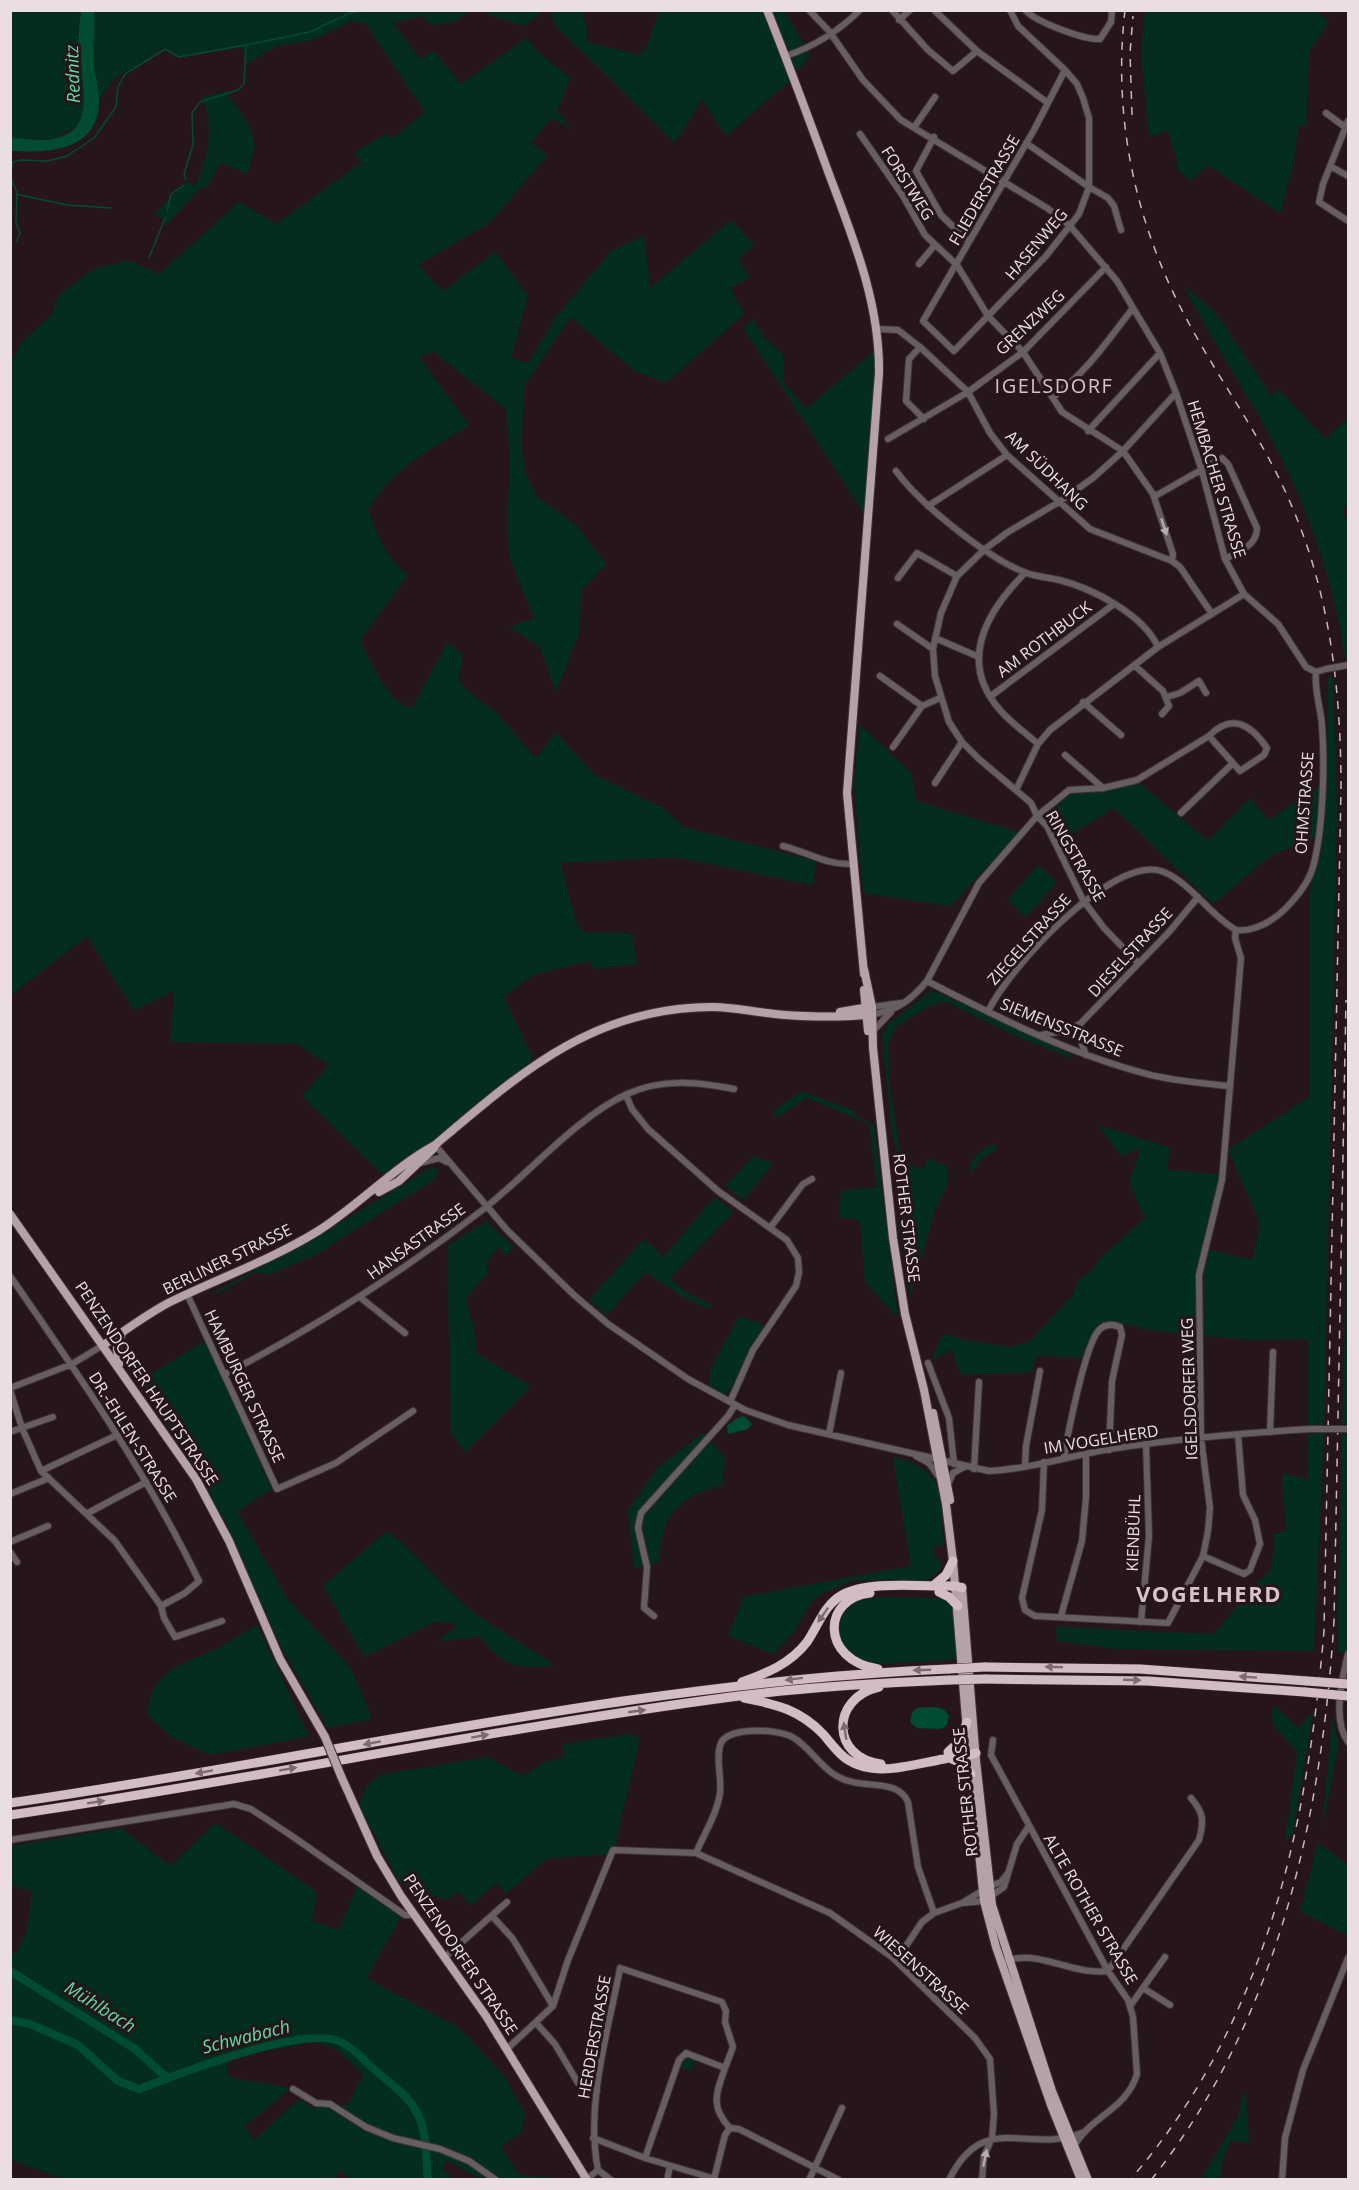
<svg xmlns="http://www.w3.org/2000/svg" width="1359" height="2190" font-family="'Open Sans',sans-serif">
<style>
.green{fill:#032e1d;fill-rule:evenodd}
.water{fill:#004c31}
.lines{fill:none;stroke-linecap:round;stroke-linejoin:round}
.stream{stroke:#004c31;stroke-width:1.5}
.river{stroke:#004c31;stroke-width:8}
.minor-casing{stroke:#413238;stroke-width:8}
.major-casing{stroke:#413238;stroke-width:10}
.highway-casing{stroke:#413238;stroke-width:10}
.minor{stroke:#675e61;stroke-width:6}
.major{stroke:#b4a2a8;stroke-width:8}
.highway{stroke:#d3bdc4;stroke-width:9}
.rail{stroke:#c6b9be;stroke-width:1.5;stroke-dasharray:8 8;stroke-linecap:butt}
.minor-bridge-casing{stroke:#413238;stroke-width:8;stroke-linecap:butt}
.major-bridge-casing{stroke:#413238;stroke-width:10;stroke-linecap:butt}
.highway-bridge-casing{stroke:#413238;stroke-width:10;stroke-linecap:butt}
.minor-bridge{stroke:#675e61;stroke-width:6}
.major-bridge{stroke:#b4a2a8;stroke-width:8}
.highway-bridge{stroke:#d3bdc4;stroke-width:9}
.oneway{fill:#b6abae}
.oneway2{fill:#7c6a70}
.labels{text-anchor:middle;stroke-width:6;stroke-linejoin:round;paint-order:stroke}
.street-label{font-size:16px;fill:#eadee2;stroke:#26161c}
.water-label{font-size:18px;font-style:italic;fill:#62d9a4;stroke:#26161c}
.quarter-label{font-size:20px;letter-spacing:1.5px;fill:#d8c2c9;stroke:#26161c}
.district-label{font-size:22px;font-weight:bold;letter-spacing:1.5px;fill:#d8c2c9;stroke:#26161c}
</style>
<rect width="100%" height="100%" fill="#26161c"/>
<!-- green -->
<path class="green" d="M11,11H81L79,55L84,94L83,116L76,126L55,139L11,138Z
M94,11H470L454,22L431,25L422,16L393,23L420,59L434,51L461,84L527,38L539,53L570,78L557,111L571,129L551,118L531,143L548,155L490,222L418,265L443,291L495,252L528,296L511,357L528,364L555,318L612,250L644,236L650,288L731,220L754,245L738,260L749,277L730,288L744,314L666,383L635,371L570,317L525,384L521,443L525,472L537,497L576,525L606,564L581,591L579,633L556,693L540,647L509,627L534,618L509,557L507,520L510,461L506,409L434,352L419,356L469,426C430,449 392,469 368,510C378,537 385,557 408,575L360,640C370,660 388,705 412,708L447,643L463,655L458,679L467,691L496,712L536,759L555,732L595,775L663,808L683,827L816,861L813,885L675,857L560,863L577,925L584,932L632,933L637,964L594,969L590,961L535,974L504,996L533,1060L386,1178L302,1096L329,1065L297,1044L170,1042L174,991L134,1010L87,936L11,995L10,365L21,343L52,314L59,295L92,270L127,260L159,274L239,202L276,224L361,163L355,152L387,133L391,139L425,112L365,23L352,21L316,39L277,46L246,64L243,47L179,56L164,47L114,79L99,100L93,63Z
M478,11H544L523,26Z
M549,11H583L588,42L640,55L648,43L659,11H784L810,55L787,83L726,136L702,99L675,143L557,27Z
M1145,11H1316L1329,21L1309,52L1306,125L1298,126L1294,161L1280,213L1208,165L1191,181L1179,171L1168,130L1149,137L1141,52Z
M226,91L250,127L255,146L247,174L220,162L207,188L201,187L167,224L156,213L185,182L196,185C210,149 213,135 203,97Z
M1184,286L1215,312L1272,397L1278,389L1325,439L1348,418V505L1342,510L1348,522V683C1339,588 1305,496 1257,413C1232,370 1206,330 1184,286Z
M753,319L767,341L783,354L784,383L806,409L880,346L865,515L744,329Z
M1328,676L1333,677L1337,803L1324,1430L1314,1651L1117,1649L1057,1641L1056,1627L1213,1634L1272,1567L1274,1534L1286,1530L1282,1473L1308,1480V1339L1252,1340L1148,1330L1134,1325L1102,1323L1094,1332L1083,1358L1038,1355L1031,1372L961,1375L951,1349L931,1361L941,1337L949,1334L964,1340L1012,1347L1030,1341L1072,1296L1078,1280L1093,1270L1099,1259L1145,1218L1129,1182L1141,1148L1121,1156L1098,1125L1170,1148L1167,1170L1226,1175L1206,1249L1252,1260L1260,1224L1228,1150L1309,1097L1310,890L1319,835L1271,855L1213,904L1114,808L1062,840L1044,817L1071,793L1140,784L1208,841L1250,798L1268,820L1321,786L1328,736Z
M859,724L911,773L916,801L1018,832L951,906L863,893L854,785Z
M1038,865L1057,882L1026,917L1007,900Z
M931,991L940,993L1072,1055L1071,1058L1018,1037L946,1002L930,1005L895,1028L888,1044L889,1079L901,1161L923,1170L928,1158L947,1166L948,1184L936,1207L910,1297L897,1219L907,1220L902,1165L892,1136L882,1035L888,1024Z
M801,1091L852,1110L859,1118L874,1124L898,1318L865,1282L860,1221L839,1217L841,1191L877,1187L869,1124L807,1098L778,1117L773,1115V1111Z
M995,1143L997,1149L982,1158L971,1173L969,1165L981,1150Z
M753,1156L774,1163L743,1200L725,1186Z
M432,1167L438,1168L435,1179L315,1255L268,1275L256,1272L217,1294L216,1291L308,1242Z
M1348,1186V1658L1337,1649Z
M715,1197L733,1212L670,1278L682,1290L712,1305L709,1309L683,1297L645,1272L606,1316L589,1299L644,1239L663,1257Z
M486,1221L514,1247L506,1256L498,1247L487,1262V1275L477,1284L466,1300C471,1321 477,1331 476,1353L531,1386L465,1452L451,1433L447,1246Z
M739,1316L765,1325C750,1347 743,1376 725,1395L709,1385L711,1368Z
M206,1340L272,1489L237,1512L289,1601L351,1668L372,1719L328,1728L266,1621L225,1521L141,1380Z
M703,1433L725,1458L722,1485C677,1497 660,1517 659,1562L634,1568L628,1511L657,1468Z
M893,1457C952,1472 938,1498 944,1547L937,1545L933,1548V1555L942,1563L937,1573L927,1580H854L821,1594L811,1602L795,1630L774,1654L728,1636L743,1597L911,1566Z
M387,1531C417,1553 439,1584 468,1608C495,1629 526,1646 554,1665C517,1671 502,1665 479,1636L438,1642L458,1624L434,1622L364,1657L323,1586Z
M868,1597L944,1598L954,1607L960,1659L869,1665L842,1648C836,1620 838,1606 868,1597Z
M257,1625L309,1736L210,1755L170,1736L148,1715C149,1669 186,1664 220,1647C233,1640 245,1632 257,1625Z
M1273,1704L1298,1728L1313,1711L1293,1833L1285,1841L1297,1752L1272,1723Z
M1332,1717L1339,1743L1322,1829Z
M630,1734L640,1738L613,1854L548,1858L506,1893L496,1883L471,1905L458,1891L446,1900L399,1882L359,1805L367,1785L380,1775L487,1757L523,1776L545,1762L563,1757L564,1744Z
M216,1823L317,1892L312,1921L339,1930L358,1883L401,1917L366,1978L459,2028L504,2076L525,2114L521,2133L501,2147L519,2175L574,2179H481L446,2160L443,2169L454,2179H349L341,2170L333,2180H66L11,2160L10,1954L17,1953L27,1929L32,1891L11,1885V1846L121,1828L170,1866ZM317,2041L337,2050L363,2074L348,2106L318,2100L316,2110L299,2099L254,2140L245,2126L291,2088L227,2077L228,2058Z
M1318,1843L1348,1865V1936L1300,1911Z
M687,2056L696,2059L691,2071L680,2067Z
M1242,2093L1246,2097L1249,2143L1231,2140L1222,2161L1221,2179H1201L1238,2117Z"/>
<!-- water -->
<path class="water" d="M81,11H94C96,29 92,48 94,66C95,76 98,87 99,98C101,151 49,153 11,151V138C25,138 43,142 57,138C96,128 82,85 79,57C78,42 79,26 81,11Z
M744,1416L752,1424L748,1429L728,1434L727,1426L737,1418Z
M917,1708C929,1708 943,1704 949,1716L947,1725L941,1729L917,1728L910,1722L912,1713Z"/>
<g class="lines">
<!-- stream -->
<path class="stream" d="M10,163L20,160L48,161L67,156L94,138L116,107L118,87L125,74L165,49L179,57L246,45L310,32L350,13L368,10
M10,173L13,162
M10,178L17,192L16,224L20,233L16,242
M186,180L184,174L193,145L192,113L200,102L238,90L244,84L246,45
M16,194L67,205L111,208
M167,211L171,194L184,185
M149,258L165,218"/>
<!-- river -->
<path class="river" d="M10,1971L135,2049L167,2078
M10,2020L30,2024L78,2045L118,2081L139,2089C178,2074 305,2024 341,2042C358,2050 368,2066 383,2077C400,2091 415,2102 422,2125C427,2140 426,2163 428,2180"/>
<!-- minor casing -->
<g class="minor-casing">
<path id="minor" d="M809,10L829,31L863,80L901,120L1047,208L1070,226L1117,281L1160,353L1176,393L1202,471L1225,559L1244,594
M892,10L928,50L953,71L977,51L1048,103
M934,10L977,51
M1010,10L1018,26L1065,70L1077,84L1083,98L1089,118V187L1079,214L1046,256L954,351L923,321L1034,130L1065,70
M1025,10C1036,22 1084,40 1100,39L1111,22L1112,10
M899,20L910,10
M786,56C815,46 838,32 860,10
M1326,113L1345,127
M1348,121L1323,184L1319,202L1348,221
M915,126L935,97
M860,134L903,196L925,235L957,265L988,316L1023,352L1062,412L1123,451L1153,494L1157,495L1222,458L1228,464L1257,528C1257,546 1239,551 1225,559
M934,137L916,171L941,215L969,242
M1026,143L1089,187L1108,198L1114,206L1121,230
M1330,166L1348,176
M919,264L934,246
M878,329L898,330L920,347L968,392L990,433L1007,455L1090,529L1172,561L1180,567L1212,614
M920,347L909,359L906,401L924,419
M1053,397C1086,373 1109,339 1133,308
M1088,431L1160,353
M888,439L968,392L1023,352L1106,267
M896,471C920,504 986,557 1024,572C1035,577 1048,577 1059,580C1092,588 1144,615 1158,647
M1153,494L1173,554L1172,561
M928,506L1007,455
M1025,573C987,611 957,661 1000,710C1011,723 1026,733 1038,744
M898,578L917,553L957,576
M897,624L933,649
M935,638L979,657
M1134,665L1163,691L1169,706L1162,714
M880,676L922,706
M991,696L1114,604
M1167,697L1180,693L1199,681L1206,693
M1083,702L1121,735
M893,747L922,706L940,698
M1065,755L1103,788
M935,783L962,742
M1016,790L1038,744L1050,730L1158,647L1244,594L1278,624L1306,667L1316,672L1326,669
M1181,813L1232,764
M783,846C807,852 827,865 851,864
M1236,930C1254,932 1273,921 1285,909C1297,897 1308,884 1313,867C1323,831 1325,765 1322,726C1321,708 1314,691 1316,672
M1138,963L1104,928L1083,900L1047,826L1037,816L1031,803L979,759L962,742L949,722L935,676L933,649L941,613L957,576L985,549L1008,532L1059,502L1093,478L1123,451L1176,393
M927,981C997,1017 1070,1054 1147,1074C1173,1081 1202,1083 1229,1086
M872,1007L901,1003
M988,1012C1006,971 1112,855 1161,871C1189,880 1210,916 1236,930L1235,938L1241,958L1222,1180L1199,1275L1201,1438L1210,1508L1208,1531L1203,1556L1168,1623L1035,1616L1025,1610L1022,1598L1042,1510L1044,1462
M872,1014C896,1012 912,999 927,981L979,883L1037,816L1069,790L1103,788L1137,780L1209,736C1232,712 1251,725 1267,748L1264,755L1240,771L1209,736
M873,1031L891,1012
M1041,1035L1063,1031L1080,1024
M1086,1055L1080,1039V1024L1169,932L1198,897
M626,1095L632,1109L648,1129L718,1191L787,1240L798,1258L799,1272L796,1286L753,1350L730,1402
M435,1145L507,1230L574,1295L608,1324L688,1379L745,1410L788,1425L989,1471C1029,1469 1070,1456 1110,1449C1176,1439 1243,1433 1310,1429
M420,1163L439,1158L447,1162
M770,1228L803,1184L812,1179
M10,1276C78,1374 147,1473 199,1581L185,1593L161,1606
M187,1294L277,1489L336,1463L413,1411
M361,1298L405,1333
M928,1363L949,1418L954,1464
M225,1374C320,1325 401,1273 485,1208C529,1173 577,1117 627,1094C663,1078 696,1082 734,1089
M10,1388L72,1364L105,1344
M10,1390L22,1428L41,1471L115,1541L161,1606L164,1618L175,1637L222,1621
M10,1432L53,1417
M1270,1432L1273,1352
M829,1434L841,1373
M916,1456L929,1463L939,1477
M1064,1457C1068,1433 1085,1345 1099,1330C1105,1324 1113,1324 1120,1327L1122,1335L1112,1381L1109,1450
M1025,1465L1026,1446L1040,1371
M974,1469L979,1382
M41,1471L115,1436
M948,1484L953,1473L966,1466
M10,1494L49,1478
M88,1513L146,1482
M10,1542L48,1526
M10,1552L17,1562
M1203,1556L1244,1574L1250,1570L1260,1544L1255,1520L1243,1495L1238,1435
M654,1616L644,1608L647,1567L638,1528L641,1513L728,1416L735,1405
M1061,1616L1082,1541L1086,1497V1454
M1141,1622L1149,1536L1146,1444
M1348,1654C1342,1679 1332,1720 1348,1742
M993,1740L991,1755L1108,1971L1128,2000L1133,2017L1137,2074C1127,2109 1090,2117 1074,2146
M10,1840L234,1804L251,1809L289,1834L405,1915H414
M696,1853C704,1834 717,1814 720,1793C722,1778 715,1757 721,1743C729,1726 781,1729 794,1738C810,1748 819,1765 835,1775C862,1792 896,1776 908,1802L918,1867L934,1913
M963,1903L984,1901L1004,1887L1017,1844L1029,1826
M493,1917L513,1939L553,2006L507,2049
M445,1957L507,1902
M896,1961L922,1922L934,1913L962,1903L990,1886L1001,1882L1008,1873
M1003,1962C1035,1947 1072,1976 1108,1971L1199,1840C1204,1821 1204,1813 1191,1798
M1143,1988L1170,2005
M553,2006L568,1960L613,1850L696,1853L830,1913L892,1957L975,2038L990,2059L994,2114L992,2138L984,2156L982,2180
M1130,2006L1165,1957
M537,2024L555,2044L578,2083L597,2091
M293,2089L316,2103L330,2104L366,2127L393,2138L440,2149L469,2161L496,2180
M730,2128L739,2129L839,2180
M593,2138L645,2158L679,2060L686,2053L725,2068C716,2093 710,2107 730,2128
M645,2158L712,2178
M598,2170L611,2180
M587,2179L598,2170C585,2104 608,2033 620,1968L722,2002L726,2011L725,2022L733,2047L725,2068
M714,2179L725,2135L730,2128
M667,2180L670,2166
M809,2180L842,2108
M949,2180C984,2108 1029,2156 1084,2132
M1282,2180L1285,2138L1303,2070L1348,1958"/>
</g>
<!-- major casing -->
<g class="major-casing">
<path id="major" d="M767,10C789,65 809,119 829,174C853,238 880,303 879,373L847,793L864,974
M864,969L872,1007L873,1048L893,1238L905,1314L924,1390L946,1504L953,1561L969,1756L984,1901L996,1947L1051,2105L1081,2180
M864,990L868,1031
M840,1012L869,1007
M379,1192L399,1181L434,1148
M10,1214L196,1479L229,1541L280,1659L325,1737
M105,1344C126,1330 147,1314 170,1302C219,1278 271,1260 318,1231C359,1205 393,1168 435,1145C521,1072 594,1007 713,1007C731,1007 749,1011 767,1013C798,1017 841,1018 872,1014
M119,1364L117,1349L122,1333
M933,1413L950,1500
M962,1587L976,1761L992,1905L1052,2091L1088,2180
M341,1776L377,1856L401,1896L486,2016L587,2180"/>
</g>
<!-- highway casing -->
<g class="highway-casing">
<path id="highway" d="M933,1586L946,1575L953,1561
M939,1592L949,1597L958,1606
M870,1593C822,1598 820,1660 878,1669
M984,1667L1140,1669L1307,1681
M985,1679L1148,1681L1305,1692
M742,1682C767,1673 790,1664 807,1642C818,1626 824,1605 842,1595C869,1580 925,1587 956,1586L962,1588
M879,1687C830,1698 831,1758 881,1764
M744,1698C776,1704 800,1710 823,1734C831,1743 838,1754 848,1760C876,1778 914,1764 944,1759C954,1757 965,1757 976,1753
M948,1752L960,1741L967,1722
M952,1759L962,1763L971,1774
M10,1803C323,1758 632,1682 949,1669
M10,1815C252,1780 490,1729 731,1697C804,1687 877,1683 950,1680"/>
</g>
<!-- minor -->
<use href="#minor" class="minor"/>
<!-- major -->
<use href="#major" class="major"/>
<!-- highway -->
<use href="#highway" class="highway"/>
<!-- rail -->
<path class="rail" d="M1125,10C1112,122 1137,231 1192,329C1224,387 1264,441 1290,502C1330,593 1341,690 1341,789L1324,1631C1307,1830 1265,2024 1130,2180
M1132,115L1130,53L1133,16
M1151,2180C1277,2022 1322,1817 1334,1621L1346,1000"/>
<!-- minor-bridge casing -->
<g class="minor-bridge-casing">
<path id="minor-bridge" d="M1326,669L1348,665
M1310,1429H1348"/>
</g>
<!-- major-bridge casing -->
<g class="major-bridge-casing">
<path id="major-bridge" d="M325,1737L341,1776"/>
</g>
<!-- highway-bridge casing -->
<g class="highway-bridge-casing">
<path id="highway-bridge" d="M949,1669L984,1667
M950,1680L985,1679
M1307,1681L1348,1684
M1305,1692L1348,1696"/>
</g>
<!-- minor-bridge -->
<use href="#minor-bridge" class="minor-bridge"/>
<!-- major-bridge -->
<use href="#major-bridge" class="major-bridge"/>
<!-- highway-bridge -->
<use href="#highway-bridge" class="highway-bridge"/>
</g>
<!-- one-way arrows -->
<defs><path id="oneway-solid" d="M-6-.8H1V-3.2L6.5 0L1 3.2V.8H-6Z" transform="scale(1.5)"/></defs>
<g class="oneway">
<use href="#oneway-solid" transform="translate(1164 527) rotate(72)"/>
<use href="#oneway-solid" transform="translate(985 2158) rotate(-78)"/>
</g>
<g class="oneway2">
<use href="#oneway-solid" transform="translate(823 1615) rotate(125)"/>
<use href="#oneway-solid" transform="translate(1054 1667) rotate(-179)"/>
<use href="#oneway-solid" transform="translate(922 1670) rotate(178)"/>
<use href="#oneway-solid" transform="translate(1248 1677) rotate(-176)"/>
<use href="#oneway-solid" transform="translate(794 1679) rotate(173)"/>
<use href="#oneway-solid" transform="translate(1132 1680) rotate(2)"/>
<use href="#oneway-solid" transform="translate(637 1711) rotate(-8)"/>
<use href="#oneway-solid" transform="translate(845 1731) rotate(-99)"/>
<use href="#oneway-solid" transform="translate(480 1736) rotate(-10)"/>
<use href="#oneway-solid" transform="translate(372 1743) rotate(170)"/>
<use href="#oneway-solid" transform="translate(288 1769) rotate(-10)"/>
<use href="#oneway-solid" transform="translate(204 1772) rotate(170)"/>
<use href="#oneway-solid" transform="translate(96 1802) rotate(-9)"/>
</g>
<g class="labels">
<!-- street labels -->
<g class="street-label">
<text transform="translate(908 183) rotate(58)" y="6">FORSTWEG</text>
<text transform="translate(984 190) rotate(-60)" y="6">FLIEDERSTRASSE</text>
<text transform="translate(1036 244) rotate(-50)" y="6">HASENWEG</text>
<text transform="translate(1030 322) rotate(-43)" y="6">GRENZWEG</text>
<text transform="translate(1047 470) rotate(44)" y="6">AM SÜDHANG</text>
<text transform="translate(1217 479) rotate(73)" y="6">HEMBACHER STRASSE</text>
<text transform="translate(1044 639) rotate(-37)" y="6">AM ROTHBUCK</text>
<text transform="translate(1304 803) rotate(-86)" y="6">OHMSTRASSE</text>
<text transform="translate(1076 856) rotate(60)" y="6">RINGSTRASSE</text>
<text transform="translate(1029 939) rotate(-48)" y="6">ZIEGELSTRASSE</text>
<text transform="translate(1130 952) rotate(-47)" y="6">DIESELSTRASSE</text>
<text transform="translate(1062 1027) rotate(22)" y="6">SIEMENSSTRASSE</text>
<text transform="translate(907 1218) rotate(83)" y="6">ROTHER STRASSE</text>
<text transform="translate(416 1241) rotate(-36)" y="6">HANSASTRASSE</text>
<text transform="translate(227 1259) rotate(-26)" y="6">BERLINER STRASSE</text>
<text transform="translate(147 1383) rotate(56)" y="6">PENZENDORFER HAUPTSTRASSE</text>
<text transform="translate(245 1386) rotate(65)" y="6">HAMBURGER STRASSE</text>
<text transform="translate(1189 1389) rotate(-92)" y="6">IGELSDORFER WEG</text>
<text transform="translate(133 1437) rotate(58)" y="6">DR.-EHLEN-STRASSE</text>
<text transform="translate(1101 1439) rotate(-9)" y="6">IM VOGELHERD</text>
<text transform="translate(1133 1533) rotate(-88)" y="6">KIENBÜHL</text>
<text transform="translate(965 1792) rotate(-96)" y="6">ROTHER STRASSE</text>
<text transform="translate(1091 1909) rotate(60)" y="6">ALTE ROTHER STRASSE</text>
<text transform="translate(461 1954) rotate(56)" y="6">PENZENDORFER STRASSE</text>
<text transform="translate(921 1970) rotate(42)" y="6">WIESENSTRASSE</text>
<text transform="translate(594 2037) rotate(-80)" y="6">HERDERSTRASSE</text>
</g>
<!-- water labels -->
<g class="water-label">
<text transform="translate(73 74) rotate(-92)" y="6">Rednitz</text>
<text transform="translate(100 2007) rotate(32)" y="6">Mühlbach</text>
<text transform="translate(246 2037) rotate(-14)" y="6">Schwabach</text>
</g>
<!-- quarter labels -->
<g class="quarter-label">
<text x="1054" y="393">IGELSDORF</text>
</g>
<!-- district labels -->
<g class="district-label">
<text x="1209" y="1602">VOGELHERD</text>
</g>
</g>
<!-- border -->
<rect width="1359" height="2190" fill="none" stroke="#eadee2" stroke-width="24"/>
</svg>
